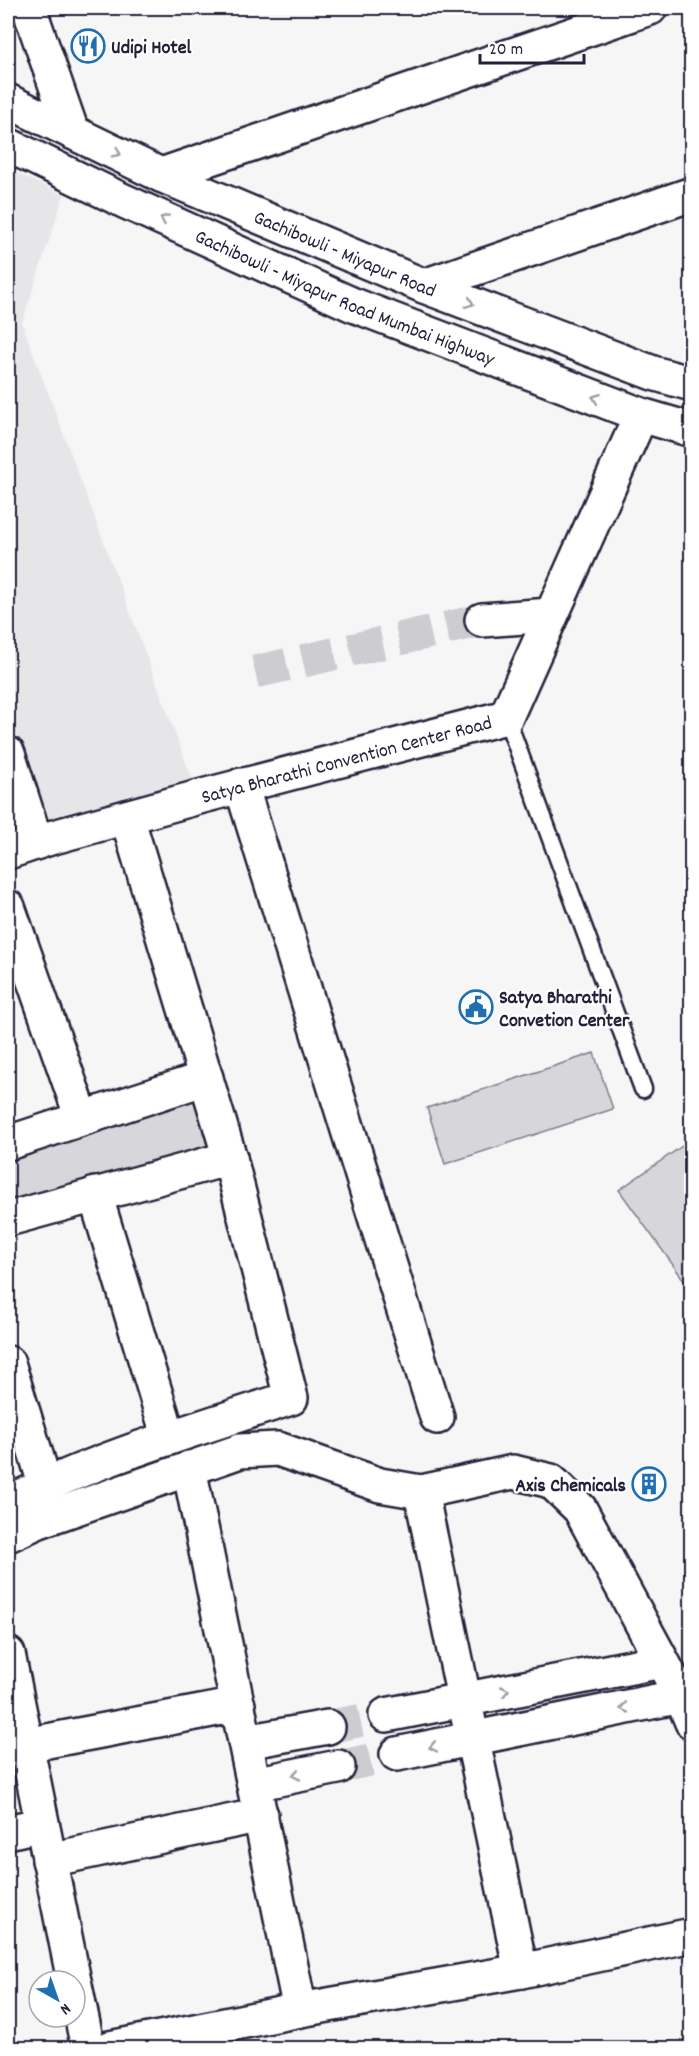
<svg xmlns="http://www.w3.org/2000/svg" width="699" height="2056" font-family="Dekko,sans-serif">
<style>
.built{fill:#e6e6e9}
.green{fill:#d7d7db;stroke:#7c7c8b;stroke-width:1.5}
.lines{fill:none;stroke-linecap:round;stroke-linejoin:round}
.minor-tunnel{stroke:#ccccd1;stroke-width:33;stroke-dasharray:33 16;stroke-linecap:butt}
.service-casing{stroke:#22223b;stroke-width:21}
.minor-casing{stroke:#22223b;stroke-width:38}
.primary-casing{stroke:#22223b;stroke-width:38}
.service{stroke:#fff;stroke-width:16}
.minor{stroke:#fff;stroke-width:33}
.primary{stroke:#fff;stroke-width:33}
.oneway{stroke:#9c9ca7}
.labels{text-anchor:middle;stroke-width:4.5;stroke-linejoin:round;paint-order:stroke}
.poi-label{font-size:20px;font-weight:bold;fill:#22223b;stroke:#fff;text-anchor:start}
.street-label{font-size:20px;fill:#22223b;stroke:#fff}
</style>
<rect width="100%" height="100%" fill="#f6f6f7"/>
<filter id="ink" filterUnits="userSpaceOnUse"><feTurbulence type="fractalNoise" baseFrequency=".0167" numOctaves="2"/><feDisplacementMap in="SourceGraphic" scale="12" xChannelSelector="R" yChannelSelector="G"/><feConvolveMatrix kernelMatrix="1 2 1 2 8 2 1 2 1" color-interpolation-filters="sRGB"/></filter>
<g filter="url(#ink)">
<!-- built -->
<path class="built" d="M8,169L64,195L22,323L199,797L50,838L8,709Z"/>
<!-- green -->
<path class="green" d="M594,1053L613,1109L445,1164L427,1108Z
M206,1078L230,1158L8,1219V1143Z
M691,1140V1290L619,1190Z"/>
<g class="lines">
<!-- minor-tunnel -->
<path class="minor-tunnel" d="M255,672L482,620
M328,1727L386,1715
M338,1767L397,1754"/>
<!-- service casing -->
<g class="service-casing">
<path id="service" d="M506,717L643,1089"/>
</g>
<!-- minor casing -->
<g class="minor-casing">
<g id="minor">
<path d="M29,8L72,132"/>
<path d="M161,175L650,8"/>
<path d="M424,286L692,194"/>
<path d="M482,620L551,615"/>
<path d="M8,754L36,842"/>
<path d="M241,785L437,1417"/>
<path id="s1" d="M8,852L50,838L199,797L506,717L641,415"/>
<path d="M8,907L82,1118"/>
<path d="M8,1143L206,1078"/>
<path d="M95,1194L169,1438"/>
<path d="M8,1219L230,1158"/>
<path d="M8,1363L45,1484"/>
<path d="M189,1468L300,2010"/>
<path d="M421,1492L521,1971"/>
<path d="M8,1503C98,1458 196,1429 291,1398L230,1158L127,817"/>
<path d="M8,1535L39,1521L240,1451L278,1449L380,1485L421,1492L513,1472L551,1481L580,1509L681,1696L692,1722"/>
<path d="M8,1654L74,1981"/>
<path d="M386,1715L662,1661"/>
<path d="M246,1742L328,1727"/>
<path d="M26,1745L238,1705"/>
<path d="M397,1754L681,1696"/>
<path d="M254,1784L338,1767"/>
<path d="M8,1832L42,1824"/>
<path d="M49,1860L261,1815"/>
<path d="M75,1985L88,2048"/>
<path d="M110,2048L300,2010L521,1971L692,1935"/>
</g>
</g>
<!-- primary casing -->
<g class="primary-casing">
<g id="primary">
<path id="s2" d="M8,101L161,175L424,286L653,373L692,384"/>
<path id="s3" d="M8,145L124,201L351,304L641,415L692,430"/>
</g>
</g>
<!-- service -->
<use href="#service" class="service"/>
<!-- minor -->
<use href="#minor" class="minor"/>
<!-- primary -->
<use href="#primary" class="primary"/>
</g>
<!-- one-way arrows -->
<defs><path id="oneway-chevron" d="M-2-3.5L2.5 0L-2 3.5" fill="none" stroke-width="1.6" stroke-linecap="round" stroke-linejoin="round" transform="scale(1.5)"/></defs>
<g class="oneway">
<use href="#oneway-chevron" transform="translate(117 153) rotate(26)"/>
<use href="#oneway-chevron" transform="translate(164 219) rotate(-156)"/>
<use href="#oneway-chevron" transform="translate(470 303) rotate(21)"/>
<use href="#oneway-chevron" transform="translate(596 398) rotate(-159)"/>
<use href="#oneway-chevron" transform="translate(505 1691) rotate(-11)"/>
<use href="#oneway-chevron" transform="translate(624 1708) rotate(168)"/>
<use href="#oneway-chevron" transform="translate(433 1747) rotate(168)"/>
<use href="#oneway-chevron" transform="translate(296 1775) rotate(169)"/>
</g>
</g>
<!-- icons -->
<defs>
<g id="restaurant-ring" transform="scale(1.725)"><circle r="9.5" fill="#fff" stroke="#1f6fb2" stroke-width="1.5"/><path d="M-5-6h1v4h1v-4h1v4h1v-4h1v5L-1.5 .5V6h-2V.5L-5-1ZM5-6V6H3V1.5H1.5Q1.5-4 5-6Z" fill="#1f6fb2"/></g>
<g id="civic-ring" transform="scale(1.725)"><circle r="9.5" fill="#fff" stroke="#1f6fb2" stroke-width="1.5"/><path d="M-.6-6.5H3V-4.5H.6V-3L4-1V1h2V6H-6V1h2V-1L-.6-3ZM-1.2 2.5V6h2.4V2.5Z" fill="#1f6fb2"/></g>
<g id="building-ring" transform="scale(1.725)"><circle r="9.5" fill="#fff" stroke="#1f6fb2" stroke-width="1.5"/><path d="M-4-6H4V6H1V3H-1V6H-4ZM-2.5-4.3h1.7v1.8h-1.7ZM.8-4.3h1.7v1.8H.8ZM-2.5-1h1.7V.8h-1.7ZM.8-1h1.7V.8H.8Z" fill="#1f6fb2"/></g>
</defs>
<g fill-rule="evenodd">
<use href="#restaurant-ring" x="88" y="46"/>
<use href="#civic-ring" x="476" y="1007"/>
<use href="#building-ring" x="649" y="1484"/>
</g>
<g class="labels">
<!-- poi labels -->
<g class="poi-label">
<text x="111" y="53">Udipi Hotel</text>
<text x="499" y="1003">Satya Bharathi<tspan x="499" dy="23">Convetion Center</tspan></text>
<text x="626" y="1491" text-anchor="end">Axis Chemicals</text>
</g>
<!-- street labels -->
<g class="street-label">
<text dy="7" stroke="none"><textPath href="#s2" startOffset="370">Gachibowli - Miyapur Road</textPath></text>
<text dy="7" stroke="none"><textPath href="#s3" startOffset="370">Gachibowli - Miyapur Road Mumbai Highway</textPath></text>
<text dy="7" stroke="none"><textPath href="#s1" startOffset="351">Satya Bharathi Convention Center Road</textPath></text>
</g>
</g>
<!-- margin -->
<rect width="699" height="2056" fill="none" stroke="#fff" stroke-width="30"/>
<rect x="15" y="15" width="669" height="2026" fill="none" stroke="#22223b" stroke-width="2" filter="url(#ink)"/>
<!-- north arrow -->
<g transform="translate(57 1999) rotate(140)"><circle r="28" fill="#ffffff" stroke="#a7a7b1" stroke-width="1.5"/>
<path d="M0-4.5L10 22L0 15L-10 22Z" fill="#1f6fb2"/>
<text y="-9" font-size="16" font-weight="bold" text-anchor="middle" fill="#22223b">N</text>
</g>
<!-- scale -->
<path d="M480 54v9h104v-9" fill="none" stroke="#22223b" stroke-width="3"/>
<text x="489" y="54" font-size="18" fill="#22223b" stroke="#ffffff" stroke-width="4.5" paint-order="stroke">20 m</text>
</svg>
